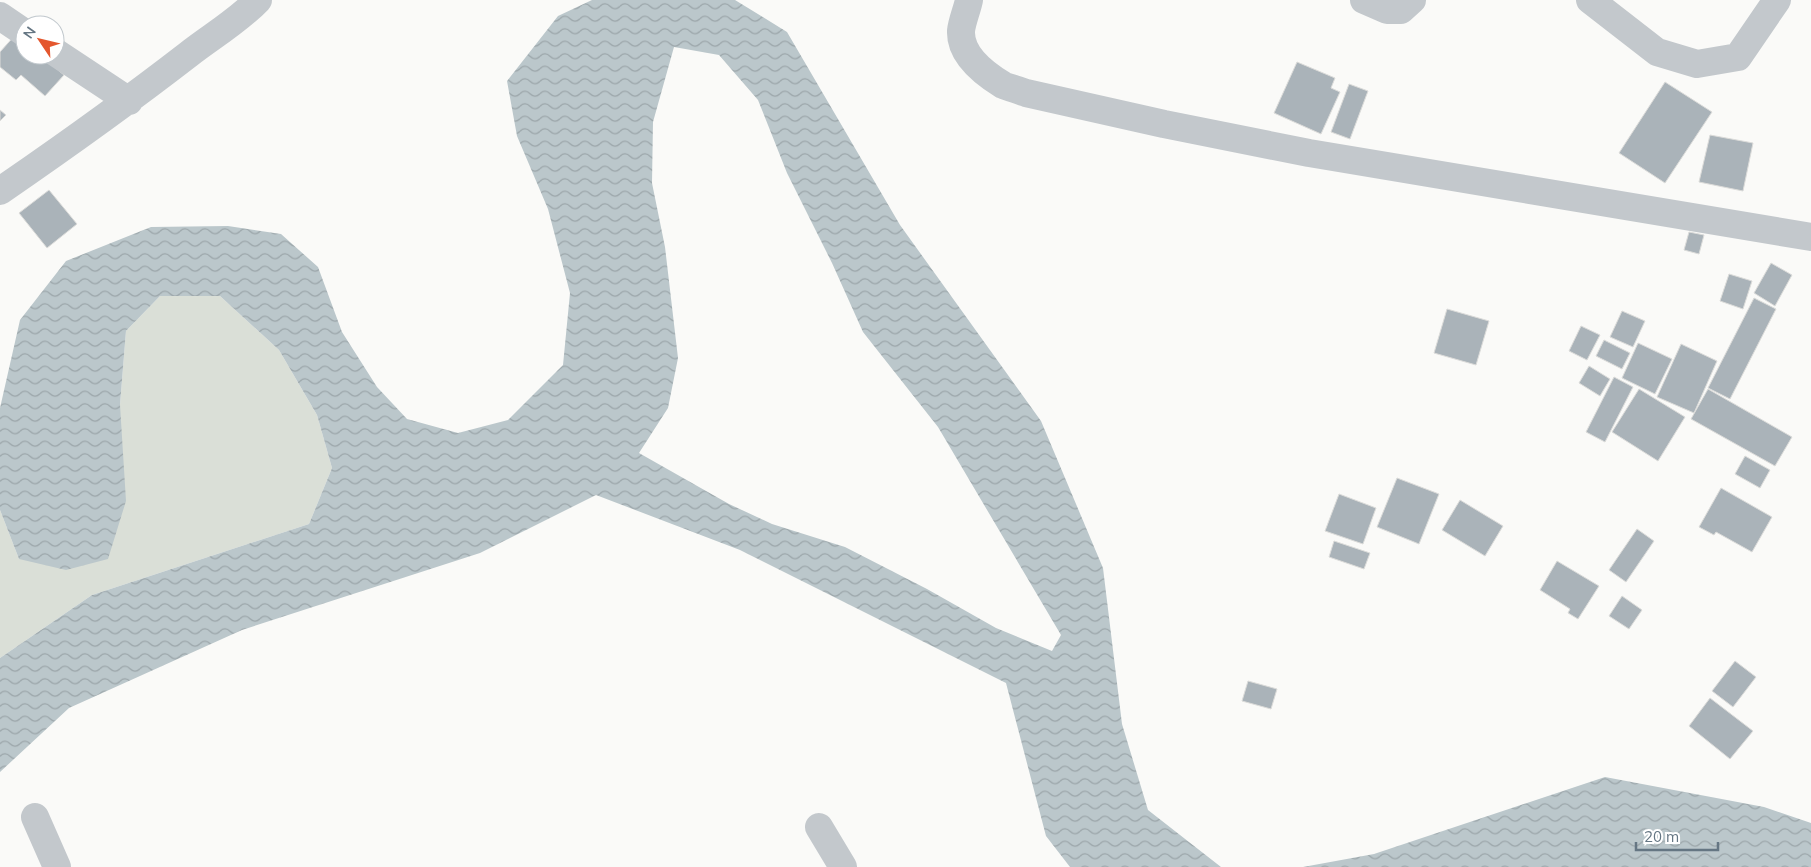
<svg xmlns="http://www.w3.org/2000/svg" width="1811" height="867" font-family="Mulish,sans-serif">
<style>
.grass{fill:#dadfd7}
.water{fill:url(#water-waves);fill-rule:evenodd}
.building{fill:#aab3b9;stroke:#dcdcda}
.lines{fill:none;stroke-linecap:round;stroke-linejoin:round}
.minor{stroke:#c3c8cc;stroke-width:28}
</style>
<defs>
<pattern id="water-waves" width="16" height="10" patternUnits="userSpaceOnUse" patternTransform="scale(1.25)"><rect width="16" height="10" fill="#bbc7cb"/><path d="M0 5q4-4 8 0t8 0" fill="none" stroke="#9ca6aa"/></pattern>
</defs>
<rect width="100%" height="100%" fill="#fafaf8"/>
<!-- grass -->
<path class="grass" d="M160,296H220L279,350L317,415L332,468L309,524L92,595L0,658V510L19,559L120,405L126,331Z"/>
<!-- water -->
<path class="water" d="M592,0H735L787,32L900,225L1041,421L1103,568L1122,724L1148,810L1221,867H1070L1046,836L1006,683L740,550L596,495L480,553L242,630L69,708L0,772V658L92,595L309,524L332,468L317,415L279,350L220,296H160L126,331L120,405L126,501L108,559L66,570L19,559L0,510V408L20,320L66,261L151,227L228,226L281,234L318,267L342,332L377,387L407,419L458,433L508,420L563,365L570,293L548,209L517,136L507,81L558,16ZM674,47L719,55L758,100L787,173L832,263L863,332L938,427L1061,635L1052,651L996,628L927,589L845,547L772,524L729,504L639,453L668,408L678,358L665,247L652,183L653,122Z
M1605,777L1764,807L1811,823V867H1303L1374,854Z"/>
<!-- building -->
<path class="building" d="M16,34L25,42V55H40L64,75L45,96L21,75L16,80L0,67V52Z
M1297,62L1335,78L1331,88L1340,92L1321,134L1274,113Z
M1665,82L1712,112L1665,183L1619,153Z
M1349,84L1368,91L1350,139L1331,132Z
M0,110L6,115L0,121Z
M1710,135L1753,143L1743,191L1699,182Z
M49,190L77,224L47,248L19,213Z
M1689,232L1704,235L1699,254L1684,250Z
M1771,263L1792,275L1775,306L1754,293Z
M1729,274L1752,281L1743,309L1720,301Z
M1754,298L1776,309L1730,399L1708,388Z
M1447,309L1489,321L1476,365L1434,353Z
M1622,311L1645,321L1633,347L1610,337Z
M1581,326L1600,335L1587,360L1569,351Z
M1604,340L1630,353L1622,369L1596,356Z
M1638,343L1672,359L1655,394L1622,378Z
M1681,344L1717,361L1694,413L1657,397Z
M1589,366L1610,379L1600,396L1579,383Z
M1614,377L1633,387L1605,442L1586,432Z
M1639,389L1685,417L1658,461L1612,432Z
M1708,389L1792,437L1775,466L1691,419Z
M1745,456L1770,470L1760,488L1735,474Z
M1397,478L1439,494L1419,544L1377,527Z
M1721,488L1772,517L1752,552L1716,532L1714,535L1699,527Z
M1339,494L1376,508L1363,544L1325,531Z
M1460,500L1503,526L1485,556L1442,530Z
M1637,529L1654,541L1626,582L1609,570Z
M1334,541L1370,553L1364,569L1329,557Z
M1557,561L1599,586L1578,619L1568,613L1570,609L1540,590Z
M1622,596L1642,610L1629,629L1609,616Z
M1735,661L1756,677L1733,707L1712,691Z
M1248,681L1277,689L1271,709L1242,701Z
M1710,698L1753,731L1730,759L1689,726Z"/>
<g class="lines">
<!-- minor -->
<path class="minor" d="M969,0C967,10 962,21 961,31C960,55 985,74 1003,85C1010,88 1019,90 1026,93L1164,124L1309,153L1811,237
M1364,0L1387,10H1401L1412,0
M1590,0L1657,52L1697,64L1738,57L1777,0
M0,16L25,33
M55,52L129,101
M0,191C64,147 127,102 189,54C212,36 238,21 258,0
M35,817L57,867
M819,827L843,867"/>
</g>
<!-- north arrow -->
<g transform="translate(40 40) rotate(305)"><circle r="24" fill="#ffffff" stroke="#c1c8cd"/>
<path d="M0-4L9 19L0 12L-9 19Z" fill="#e4572e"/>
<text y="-8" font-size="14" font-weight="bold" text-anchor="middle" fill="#657683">N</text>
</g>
<!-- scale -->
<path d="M1636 842v8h82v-8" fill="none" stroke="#657683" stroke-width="2.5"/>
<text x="1644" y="842" font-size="15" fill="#657683" stroke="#ffffff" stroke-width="4" paint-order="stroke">20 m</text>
</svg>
